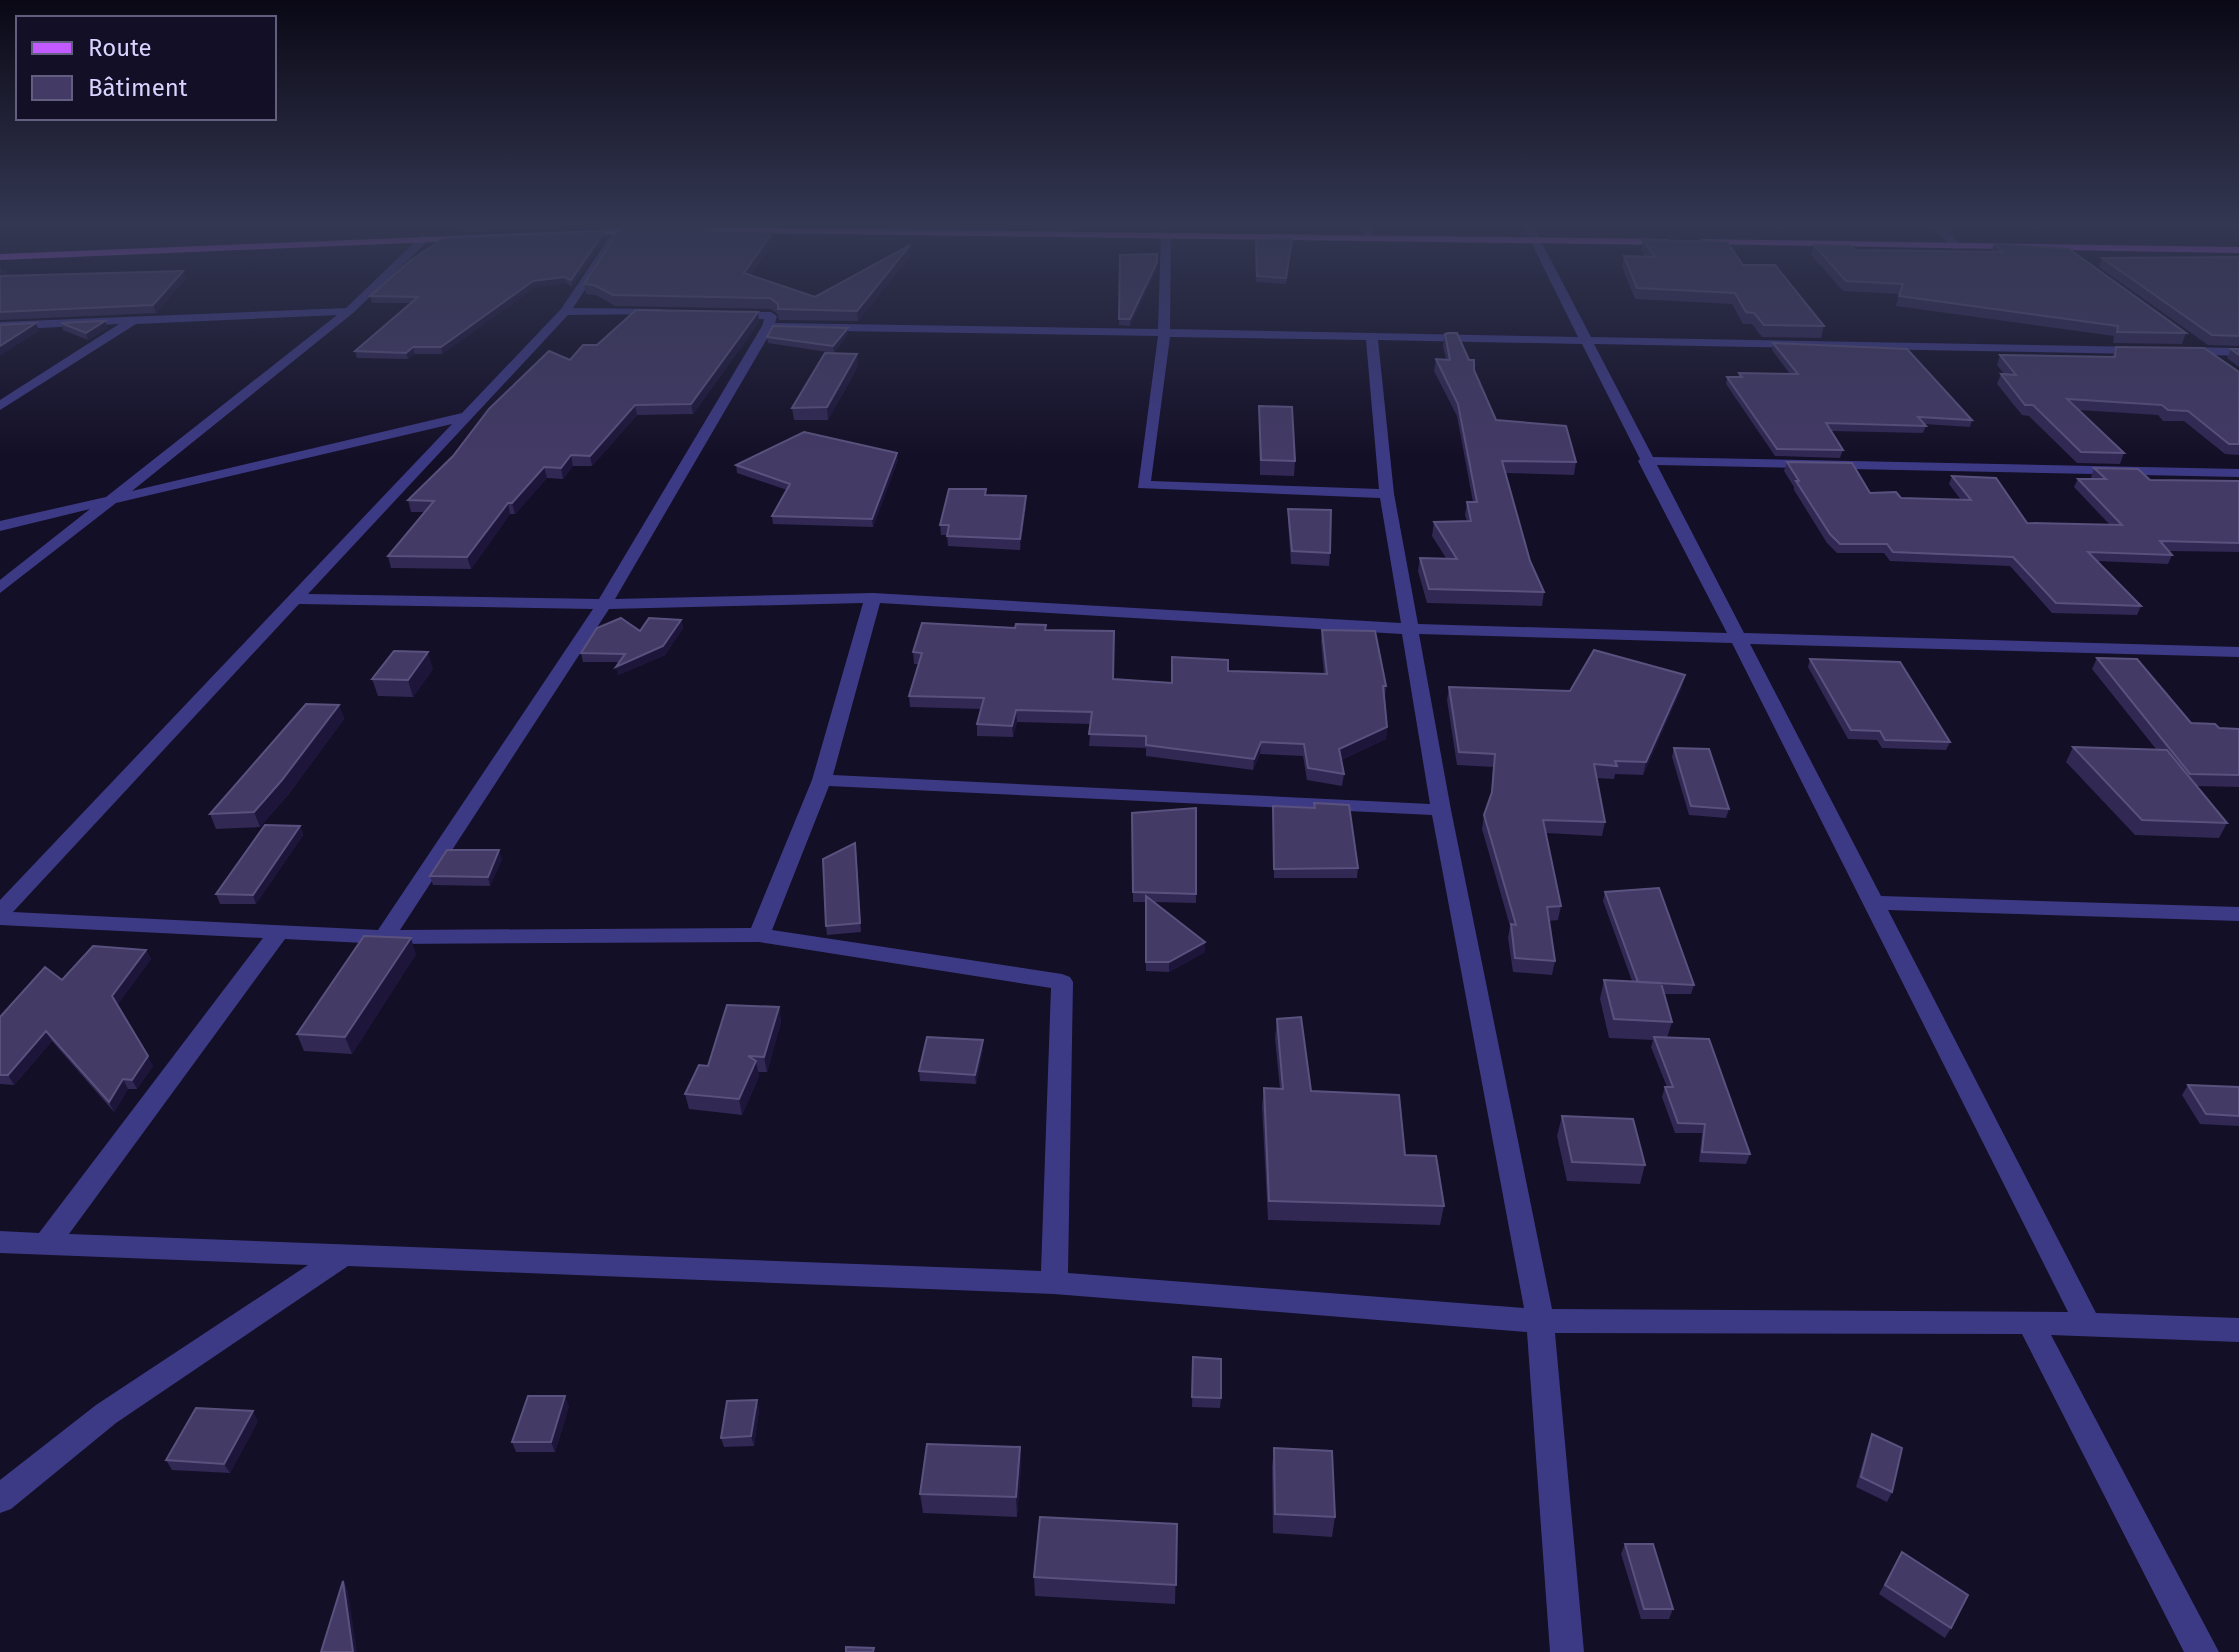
<svg xmlns="http://www.w3.org/2000/svg" width="2239" height="1652" font-family="'Fira Sans',sans-serif">
<style>
.lines{fill:none;stroke-linecap:round;stroke-linejoin:round}
.street{fill:#3d3a85;fill-rule:evenodd}
.primary{fill:#c25bff;fill-rule:evenodd}
.wall{fill:#312854}
.shaded-wall{fill:#1d163a}
.building{fill:#433a66;stroke:#5a527e;stroke-width:2}
</style>
<rect width="100%" height="100%" fill="#130f26"/>
<g class="lines">
<!-- street -->
<path class="street" d="M617,226H627L573,308L661,309L667,312L665,314L568,315L308,594L599,599L762,326L764,319L733,318L729,316V312H771L777,316L775,323L1158,329L1161,234L1166,231L1171,234L1170,329L1578,337L1523,226H1533L1591,337L2143,347L2145,350L2139,354L1594,344L1653,457L2239,469V477L1657,465L1744,633L2239,647V657L1750,644L1881,896L2239,907V921L1888,910L2096,1313L2239,1318V1342L2051,1335L2219,1652H2184L2022,1334L1555,1333L1584,1652H1550L1527,1332L1054,1294L348,1266L116,1423L11,1509L0,1513V1480L96,1405L308,1265L0,1253V1231L39,1233L263,938L0,925V900L452,424L116,503L0,593V580L90,509L0,531V521L106,497L337,315L136,324L0,410V400L119,324L0,330V322L346,308L421,236H429V240L353,313L132,491L462,413L561,309ZM772,330L1158,336L1138,488L1380,498L1401,623L873,593L615,599ZM1170,337L1366,340L1379,489L1151,481ZM1378,340L1582,344L1640,459L1638,461L1727,633L1418,624L1394,494ZM863,603L812,780L751,928L400,930L609,609ZM880,603L1402,634L1430,804L833,775ZM299,604L593,609L378,930L13,912ZM1419,634L1732,643L2068,1312L1552,1309L1451,810ZM829,786L1432,815L1524,1308L1068,1273L1073,982L1070,977L1062,974L772,930ZM285,939L384,944L759,942L1051,988L1041,1271L69,1234Z
M1360,226H1370L1376,240H1368Z
M1931,226H1942L1962,245V249H1954Z
M2183,347L2239,348V356L2179,354L2177,351Z"/>
<!-- primary -->
<path class="primary" d="M683,227L1667,239L1672,242L1667,245L679,232Z
M651,228L647,233L0,260V254Z
M1703,239L2239,247V253L1699,244V240Z"/>
</g>
<!-- wall -->
<path class="wall" d="M460,226H560L462,232Z
M710,232L772,233L773,243L751,275L815,297L911,255L858,321L779,320L778,314L771,309L615,306L596,295L586,294L584,284Z
M605,238L572,287L566,283L534,288L442,354H415L408,359L357,358L355,351L411,303H372L370,296Z
M1292,239L1286,284L1256,282L1255,246Z
M1643,240L1743,265L1824,326L1821,338L1762,337L1752,324H1743L1732,304L1635,299L1622,267L1624,256L1645,257L1641,250Z
M1994,244L2186,333L2182,344L2113,343L2114,336L1896,306L1899,294L1843,291L1811,255L1814,245L1855,250L1991,252Z
M1157,254V268L1130,326L1119,325L1120,255Z
M2239,257V346L2208,345L2099,267L2102,258Z
M0,268L8,275L186,278L156,313L0,320Z
M759,322L693,414L637,415L592,466H573L563,479L547,478L515,514H510L471,569L391,568L388,556L425,512H411L408,500L570,360L597,345Z
M61,323L108,328L88,340L63,330Z
M848,328V334L834,353L768,343L767,337Z
M1445,334L1474,370L1496,420L1576,462L1574,475L1506,473L1530,561L1544,592L1542,606L1427,603L1418,571L1420,558H1446L1432,536L1434,522L1467,521L1465,515L1467,502H1473L1457,416L1434,371L1436,359H1446L1443,346Z
M1773,343L1972,420L1970,427L1924,424L1926,426L1923,433L1830,431L1843,450L1840,458L1775,456L1726,384L1727,377H1738L1739,373L1790,374L1772,350Z
M2116,347L2239,372V455L2225,454L2184,421H2163L2158,415L2079,410L2124,453L2120,464L2077,463L2029,416L2022,415L1997,384L2001,374H2004L1997,365L2000,355L2112,357Z
M2231,349H2239V367L2227,358Z
M858,366L828,420H794L792,408Z
M1259,406L1295,461L1294,476L1260,475Z
M898,460L873,527L773,524L772,516L787,490L737,473L736,465Z
M1787,462L1870,493L1901,498L1961,500L1949,484L1952,476L2027,523L2110,525L2074,487L2078,479H2093L2091,477L2094,468L2150,480L2239,481V552L2169,551L2172,555L2168,564L2097,561L2141,606L2137,615L2052,613L2010,566L1890,561L1884,553H1837L1827,543L1794,490V487L1784,471Z
M986,489V495L1026,496V505L1020,550L948,546L947,535H941L940,525Z
M1288,509L1330,553L1329,566L1291,564L1288,522Z
M681,620L683,628L665,655L618,675L619,662H583L581,653L640,631Z
M1046,630L1113,679L1172,683L1228,671L1324,674L1321,641L1322,630L1386,686L1385,697L1387,727L1386,739L1341,760L1344,774L1342,786L1307,780L1303,756L1260,754L1253,770L1146,756V748L1089,746L1091,724L1017,722L1013,737L977,736V724L981,709L910,707L909,696L918,664H914L913,652Z
M2097,658L2191,723L2219,728L2239,729V787L2196,786L2227,823L2219,838L2135,835L2066,762L2073,747L2156,749L2092,669Z
M1810,659L1950,742L1946,750L1882,748L1877,740L1848,739L1808,667Z
M433,669L413,697L378,696L372,679Z
M1449,687L1570,691L1682,687L1643,775L1615,774L1614,779L1596,778L1605,822L1602,836L1546,833L1561,906L1558,920L1549,921L1555,961L1552,975L1513,972L1508,938L1510,926L1482,829L1484,815L1491,797L1493,767L1457,765L1447,700Z
M339,705L344,719L288,795L260,827L216,829L210,814Z
M1674,748L1729,809L1726,818L1689,815L1672,757Z
M1314,803L1358,868L1357,878H1274L1273,806L1314,808Z
M1196,808V903L1153,902L1205,942V952L1169,972L1146,971V902H1133L1132,813Z
M300,826L303,835L256,904H220L216,894Z
M856,852L861,932L827,935L826,926Z
M502,859L490,886L433,885L430,876Z
M1605,892L1694,985L1691,994H1664L1672,1022L1667,1038L1750,1154L1746,1164L1699,1162L1702,1133H1675L1662,1097L1665,1087H1667L1651,1047L1653,1040L1609,1038L1600,999L1604,980L1632,981L1603,901Z
M146,950L151,959L117,1005L153,1066L137,1089H128L114,1112L52,1041L14,1085L0,1084V1017L62,980Z
M416,954L352,1054L304,1051L297,1034Z
M779,1007L781,1022L767,1072H758L759,1076L742,1115L689,1109L685,1094L708,1066Z
M1277,1019L1311,1091L1405,1155L1444,1206L1440,1225L1268,1220L1262,1107L1264,1088L1280,1089L1275,1038Z
M983,1040V1049L976,1084L920,1081L919,1071Z
M2188,1085L2239,1087V1126L2200,1124L2182,1095Z
M1562,1116L1645,1165L1640,1184L1567,1181L1557,1136Z
M1193,1357L1221,1398L1220,1408L1192,1407Z
M757,1400L759,1410L754,1446L724,1447L721,1438Z
M569,1406L555,1452H516L512,1442Z
M258,1421L230,1473L172,1470L166,1460Z
M1872,1434L1892,1492L1887,1502L1856,1487L1868,1444Z
M1020,1447L1021,1466L1017,1517L923,1513L920,1494Z
M1274,1448L1335,1517L1332,1537L1273,1533L1272,1467Z
M1177,1524L1175,1604L1035,1596L1034,1577Z
M1625,1544L1673,1609L1669,1619H1641L1621,1554Z
M1902,1552L1951,1628L1945,1638L1879,1594Z"/>
<!-- shaded-wall -->
<path class="shaded-wall" d="M604,232L605,238L572,287L571,280Z
M772,233L773,243L745,283L744,273Z
M910,245L911,255L858,321L857,311Z
M1157,262V268L1130,326V319Z
M6,268L8,275L0,283V273Z
M183,271L186,278L156,313L153,305Z
M564,277L566,283L534,288L442,354L441,347L533,281Z
M758,312L759,322L693,414L691,404Z
M105,321L108,328L88,340L86,333Z
M36,323L39,331L0,356V346Z
M848,328V334L834,353L833,346Z
M413,347L415,354L408,359L406,353Z
M857,354L858,366L828,420L827,407Z
M635,405L637,415L592,466L590,456Z
M897,453L898,460L873,527L872,519Z
M571,455L573,466L563,479L561,468Z
M544,467L547,478L515,514L512,503Z
M1026,496V505L1020,550V539Z
M508,503L510,514L471,569L467,557Z
M681,620L683,628L665,655L618,675L616,667Z
M428,652L433,669L413,697L408,680Z
M1685,675L1682,687L1643,775L1646,762Z
M339,705L344,719L288,795L260,827L254,812Z
M1016,710L1017,722L1013,737L1012,726Z
M1387,727L1386,739L1338,761L1339,749Z
M1261,742L1260,754L1253,770L1254,759Z
M300,826L303,835L256,904L253,895Z
M499,850L502,859L490,886L488,877Z
M411,938L416,954L352,1054L345,1037Z
M1205,942V952L1169,972V962Z
M146,950L151,959L117,1006L112,996Z
M779,1007L781,1022L767,1072L764,1057Z
M46,1031L52,1041L14,1085L8,1075Z
M983,1040V1049L976,1084L975,1075Z
M148,1056L153,1066L137,1089L132,1080Z
M756,1061L759,1076L742,1115L739,1099Z
M123,1079L128,1089L114,1112L109,1102Z
M565,1396L569,1406L555,1452L551,1442Z
M757,1400L759,1410L754,1446L751,1436Z
M253,1411L258,1421L230,1473L224,1464Z
M1020,1447L1021,1466L1017,1517L1016,1497Z
M343,1581L348,1590L357,1652H353Z"/>
<!-- building -->
<path class="building" d="M710,227L705,232L772,233L744,273L815,297L910,245L857,311L778,309V304L770,298L613,295L594,285L584,284L621,228Z
M604,232L571,280L564,277L533,281L441,347H413L406,353L355,351L418,297L370,296L411,260L443,239Z
M1292,239L1286,278L1257,276L1256,240Z
M1643,240L1727,242L1743,265H1775L1824,326L1764,325L1754,313L1746,312L1735,293L1637,288L1624,256L1655,257Z
M1994,244L2069,249L2186,333L2117,332L2118,326L1899,296L1903,284L1846,281L1814,245L1851,246L1855,250L2003,252Z
M1157,254V262L1130,319H1119L1120,255Z
M2239,257V336L2212,335L2102,258Z
M183,271L153,305L0,312V276Z
M636,310L758,312L691,404L635,405L590,456L571,455L561,468L544,467L512,503H508L467,557L388,556L434,501L408,500L453,456L489,409L549,351L570,360L583,345H597Z
M105,321L86,333L61,323Z
M36,323L0,346V325Z
M773,326L848,328L833,346L767,337Z
M1448,333H1457L1469,360H1474V370L1496,420L1566,426L1576,462L1502,461L1530,561L1544,592L1429,589L1420,558L1457,559L1434,522L1471,521L1467,502H1477L1458,404L1436,359L1450,360L1445,334Z
M1773,343L1907,349L1972,420L1918,417L1926,426L1826,423L1843,450L1777,449L1727,377H1742L1739,373L1798,374Z
M2116,347L2204,348L2239,372V444H2229L2188,411L2168,410L2162,405L2067,399L2124,453L2081,452L2033,405H2025L2001,374L2016,375L2000,355L2115,357Z
M2231,349H2239V355Z
M825,353L857,354L827,407L792,408Z
M1259,406L1292,407L1295,461L1261,460Z
M804,432L897,453L872,519L772,516L790,484L736,465Z
M1787,462L1852,463L1870,493L1896,492L1901,498L1971,500L1952,476L1996,478L2027,523L2122,525L2078,479H2106L2094,468L2138,469L2150,480L2239,481V543L2160,541L2172,555L2088,552L2141,606L2056,603L2013,557L1893,552L1887,544H1840L1830,534L1796,481H1799Z
M949,489H986L985,495L1026,496L1020,539L947,536L949,525H940Z
M1288,509L1331,510L1330,553L1292,551Z
M621,618L640,631L649,618L681,620L663,646L616,667L625,654L581,653L597,628Z
M922,623L1015,628L1016,624L1046,625L1045,630L1114,631L1113,679L1172,683V657L1228,660V671L1327,674L1322,630L1375,631L1386,686H1383L1387,727L1339,749L1344,774L1308,768L1304,744L1261,742L1254,759L1146,745V736L1089,734L1092,712L1016,710L1012,726L977,724L984,698L909,696L922,653L913,652Z
M1594,650L1685,675L1646,762L1615,761L1617,766L1594,764L1605,822L1543,820L1561,906L1547,907L1555,961L1515,958L1511,924L1516,925L1484,815L1492,792L1495,754L1459,752L1449,687L1570,691Z
M394,651L428,652L408,680L372,679Z
M2097,658L2137,659L2191,723L2215,724L2219,728L2239,729V775L2190,774Z
M1810,659L1900,662L1950,742L1885,740L1880,731L1851,730Z
M306,704L339,705L282,780L254,812L210,814Z
M2073,747L2167,750L2227,823L2142,820Z
M1674,748L1709,749L1729,809L1691,806Z
M1314,803L1349,805L1358,868L1274,869L1273,806L1315,808Z
M1196,808V894L1133,892L1132,813Z
M265,825L300,826L253,895L216,894Z
M855,843L860,923L826,926L823,859Z
M447,850H499L488,877L430,876Z
M1659,888L1694,985L1638,982L1605,892Z
M1146,896L1205,942L1169,962H1146Z
M364,936L411,938L345,1037L297,1034Z
M93,946L146,950L112,996L148,1056L132,1080L123,1079L109,1102L46,1031L8,1075H0V1017L45,967L62,980Z
M1604,980L1661,983L1672,1022L1614,1019Z
M727,1005L779,1007L764,1057L748,1056L756,1061L739,1099L685,1094L699,1065L708,1066Z
M1301,1017L1311,1091L1399,1095L1405,1155L1436,1156L1444,1206L1269,1201L1264,1088L1283,1089L1277,1019Z
M927,1037L983,1040L975,1075L919,1071Z
M1654,1037L1709,1039L1750,1154L1702,1152L1705,1124L1678,1123L1665,1087H1673Z
M2188,1085L2239,1087V1116L2206,1114Z
M1562,1116L1633,1119L1645,1165L1572,1162Z
M1193,1357L1221,1359V1398L1192,1397Z
M528,1396H565L551,1442H512Z
M757,1400L751,1436L721,1438L727,1401Z
M196,1408L253,1411L224,1464L166,1460Z
M1872,1434L1902,1448L1892,1492L1861,1477Z
M927,1444L1020,1447L1016,1497L920,1494Z
M1274,1448L1332,1451L1335,1517L1275,1514Z
M1040,1517L1177,1524L1176,1585L1034,1577Z
M1625,1544H1653L1673,1609H1644Z
M1902,1552L1968,1595L1951,1628L1885,1585Z
M343,1581L353,1652H321Z
M846,1647L874,1648L873,1652H846Z"/>
<!-- sky -->
<linearGradient id="sky" x2="0" y2="1"><stop stop-color="#0a0815"/><stop offset="0.49" stop-color="#333752"/><stop offset="1" stop-color="#333752" stop-opacity="0"/></linearGradient>
<rect width="2239" height="458" fill="url(#sky)"/>
<!-- legend -->
<rect x="16" y="16" width="260" height="104" fill="#130f26" stroke="#625e7d" stroke-width="2"/>
<rect x="32" y="42" width="40" height="12" fill="#c25bff" stroke="#625e7d" stroke-width="2"/>
<text x="88" y="56" font-size="24" fill="#d9d4ff">Route</text>
<rect x="32" y="76" width="40" height="24" fill="#433a66" stroke="#625e7d" stroke-width="2"/>
<text x="88" y="96" font-size="24" fill="#d9d4ff">Bâtiment</text>
</svg>
